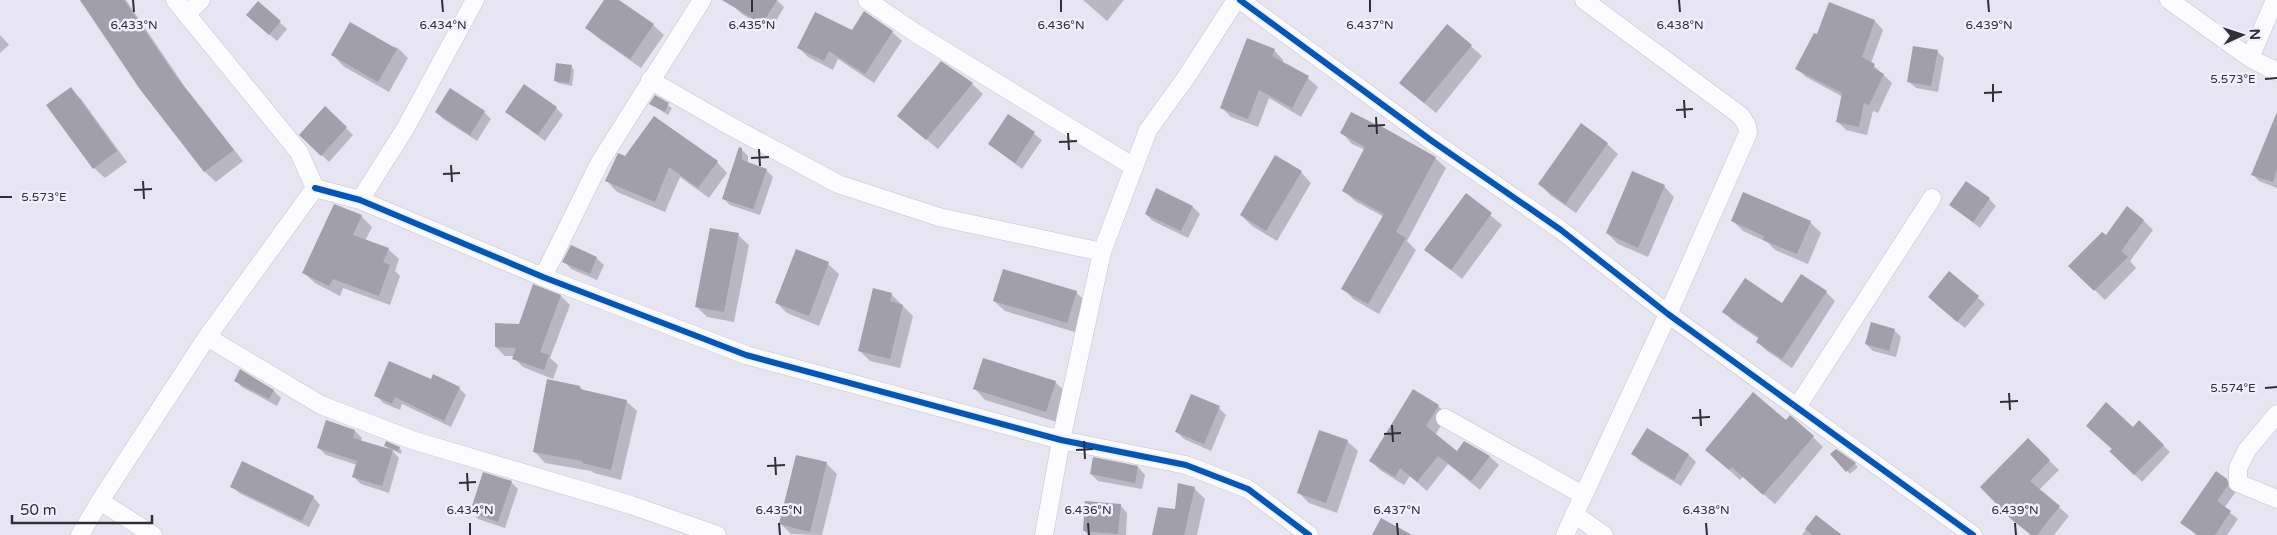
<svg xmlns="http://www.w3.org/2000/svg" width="2277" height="535" font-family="'Varela Round',sans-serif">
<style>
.shadow{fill:#0003}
.building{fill:#a19fa9}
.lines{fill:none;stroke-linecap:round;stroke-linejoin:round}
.street-casing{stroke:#c5c2cd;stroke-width:19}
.street{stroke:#fcfbfd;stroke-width:18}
.cycleway-casing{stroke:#f1eefd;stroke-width:9}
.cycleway{stroke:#0057b8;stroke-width:6}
.ticks{fill:none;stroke:#312f38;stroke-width:2}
.ticks-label{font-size:12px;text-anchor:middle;fill:#312f38;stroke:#f1eefd;stroke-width:5;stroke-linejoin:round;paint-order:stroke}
</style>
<rect width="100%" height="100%" fill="#e8e5f2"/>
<!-- shadow -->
<path class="shadow" d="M80,0H126L185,87L243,161L216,182L205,172L140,87Z
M606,0H617L653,25L664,35L641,68L598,38L587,27Z
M739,0H777L784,7L770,31L742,14L735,7Z
M1083,0H1124L1107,21Z
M258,3L287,29L277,41L247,15Z
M1830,4L1875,21L1883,30L1871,63L1892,83L1878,113L1873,111L1867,135L1846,130L1837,121L1843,97L1806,77L1797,69L1817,36Z
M1448,26L1482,56L1436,113L1412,93Z
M852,32H892L902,41L874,83L838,59L833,70L808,57L799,48Z
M0,35L9,45L0,53Z
M391,46L398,48L408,58L389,92L343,66L333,55Z
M1274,50L1283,60V63L1308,78L1318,87L1301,117L1269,98L1258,127L1231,117L1221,107Z
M1937,51L1944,58L1938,92L1916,88L1908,81Z
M571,67L574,70L572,86L558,83L555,80Z
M972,84L983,94L938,149L910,126Z
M71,89L81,99L127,162L105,178L94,168Z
M450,90L484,112L491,119L477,141L443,119L436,112Z
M655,97L672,108L668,115L651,104Z
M556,108L563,115L545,141L506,112Z
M1009,115L1042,140L1022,169L989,144Z
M2277,116V188L2259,181L2252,174Z
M346,128L353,135L329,162L301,135Z
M1342,133L1435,158L1446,168L1407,241L1416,250L1379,314L1353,299L1343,288L1384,217L1355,201L1344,191L1365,150L1352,144Z
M1607,144L1618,154L1576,213L1550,195L1540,184Z
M741,149L748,156V164L766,170L773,177L760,215L730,205L723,198Z
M626,157L717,162L727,173L709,198L680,177L665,212L617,192L607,181Z
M1301,172L1311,183L1277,241L1252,226L1241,215Z
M1664,186L1674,197L1648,257L1618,244L1607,233Z
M1466,195L1502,225L1462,279L1426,250Z
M1989,199L1996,206L1980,228L1950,205Z
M1193,207L1200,214L1188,238L1153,221L1146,214Z
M361,216L372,227L365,241L388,249L399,259L395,271L400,276L390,305L343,288L340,296L315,283L304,273Z
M2143,220L2153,230L2130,261L2136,268L2105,300L2070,266L2106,237Z
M1733,221L1810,222L1821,233L1808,264L1775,250L1767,242L1743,231Z
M738,235L749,245L734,322L707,317L696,306Z
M596,258L604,265L597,280L571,269L564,261Z
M828,264L839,274L819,326L787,313L777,303Z
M1950,273L1985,304L1965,328L1936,304Z
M534,286L561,296L570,305L550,358L558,365L553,379L523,367L514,358V356H505L496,347L520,325Z
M1076,292L1087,303L1078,333L1005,311L994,301Z
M1826,292L1835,301L1792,368L1767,351L1758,342L1759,339L1733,321L1724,312L1782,305Z
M891,294L913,316L900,368L870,361L860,351Z
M1894,330L1901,337L1896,357L1873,351L1866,344Z
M235,380L274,391L281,398L277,406L242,387Z
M432,381L459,388L466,395L451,427L402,404L400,410L383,403L376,395Z
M1055,382L1066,392L1057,422L985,400L975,389Z
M580,387L584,391L626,401L637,411L621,480L594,473L591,471L545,463L535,452Z
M1414,391L1438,406L1448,415L1435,435L1457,452L1465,443L1490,457L1499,465L1480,490L1448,464L1427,491L1410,476L1404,485L1380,470L1371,461Z
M1219,408L1226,415L1211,451L1184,439L1177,432Z
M1786,422L1813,437L1823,447L1775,504L1743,477L1740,480L1707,450Z
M2139,422L2170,452L2142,482L2111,451Z
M1647,429L1689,455L1696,462L1681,486L1640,461L1633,453Z
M355,431L362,438L361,441L390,450L385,445L399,448L402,451L401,454L391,449L399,458L389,493L361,484L354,477L357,465L326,455L319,448Z
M2028,440L2059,470L2039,490L2069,516L2054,535H2031L1982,487Z
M1347,441L1358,451L1337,513L1309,503L1299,493Z
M1832,454L1855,464L1858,467L1850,474Z
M826,463L837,474L822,535L791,534L781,524Z
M1138,467L1145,475L1142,489L1098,481L1091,474Z
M2227,480L2234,487L2235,493L2224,508L2238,519L2227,535H2196L2181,522Z
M511,482L518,489L505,528L478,519L471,511Z
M232,486L313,497L320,505L309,527L239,493Z
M1194,488L1205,499L1197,535H1153Z
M1120,505L1127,513L1126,535H1088L1084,530Z
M1816,516L1840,535H1802Z"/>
<!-- building -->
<path class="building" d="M80,0H124L175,75L234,150L204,172L139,88Z
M604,0H619L654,24L630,59L585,28Z
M722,0H777L762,24Z
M258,1L281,21L269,35L246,15Z
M1829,2L1875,20L1862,57L1875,64L1873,68L1884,74L1869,105L1864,103L1859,127L1836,122L1842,93L1795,69L1814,33L1817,34Z
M864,11L893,31L865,74L829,51L824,61L797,48L815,12L852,30Z
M350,22L397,49L378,82L331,55Z
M1447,24L1472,45L1424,103L1399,83Z
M1247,38L1275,49L1272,56L1309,76L1292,108L1259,90L1248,119L1220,108Z
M1913,46L1938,50L1931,86L1907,82Z
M941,61L973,83L926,140L897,116Z
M556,63L572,65L569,83L554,81Z
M524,84L557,107L538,135L505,112Z
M71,87L117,151L93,169L46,105Z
M450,88L485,111L470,135L435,112Z
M655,95L669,103L665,112L649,104Z
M325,106L347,127L321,156L299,135Z
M1351,112L1379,126V125L1436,157L1396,232L1406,238L1368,304L1341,289L1384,214L1342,191L1365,147L1340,133Z
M2277,112V169L2273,182L2251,175Z
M1008,114L1035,132L1015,163L988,144Z
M654,116L718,161L698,188L669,167L655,202L605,181L618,153L625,156Z
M1581,123L1608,143L1565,204L1538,184Z
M739,147L742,148V160L767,169L753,209L722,199Z
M1275,155L1302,171L1266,231L1240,215Z
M1632,171L1665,185L1638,248L1606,233Z
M1966,181L1990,198L1973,222L1949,205Z
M1156,188L1193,206L1181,231L1145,214Z
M1743,192L1811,221L1797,254L1763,240L1764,236L1731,221Z
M1466,193L1492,213L1451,270L1424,250Z
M334,204L362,215L353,235L389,248L383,262L390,265L379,296L333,279L329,286L302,273Z
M2127,206L2144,220L2121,251L2128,257L2094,291L2068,266L2102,232L2106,235Z
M710,228L739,233L724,312L695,307Z
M571,245L597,257L590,274L562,262Z
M796,249L829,262L809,316L775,303Z
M1003,269L1077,291L1067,323L993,301Z
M1949,271L1979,296L1957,322L1928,297Z
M1801,274L1827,291L1782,359L1756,342L1759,337L1722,312L1745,278L1782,303Z
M533,284L561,295L540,352L549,355L544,370L512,359L516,348L495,347V323L519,324Z
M873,288L892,293L890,301L903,305L890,359L858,351Z
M1871,322L1895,329L1889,351L1865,344Z
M983,358L1056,381L1046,412L973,389Z
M389,361L431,379L433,374L460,387L444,421L395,397L392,404L374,396Z
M240,369L274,390L269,399L234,381Z
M547,379L580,386V389L627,400L611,470L582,463V461L533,452Z
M1413,389L1439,405L1426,426L1457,451L1464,441L1490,456L1471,481L1438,456L1417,482L1400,468L1395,477L1369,461Z
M1753,392L1786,420L1790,415L1814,436L1763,495L1732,467L1729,470L1705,450Z
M1191,394L1220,406L1204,444L1175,432Z
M2106,402L2133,427L2139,420L2164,445L2134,475L2109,451L2112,449L2086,426Z
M326,420L355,430L353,438L393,450L382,486L352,477L357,461L317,448Z
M1647,428L1689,454L1674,480L1631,454Z
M1319,430L1348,440L1326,503L1297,493Z
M2028,438L2050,460L2030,481L2060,506L2037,535H2031L2011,519L1980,487Z
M386,441L400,447L398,451L384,446Z
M1836,449L1856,463L1846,472L1830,454Z
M796,455L827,462L810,532L779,524Z
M1093,457L1138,466L1135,483L1090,474Z
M242,461L314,496L302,521L230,487Z
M2216,471L2227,479L2228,485L2217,501L2231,511L2215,535H2198L2180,523Z
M483,472L512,481L498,522L470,512Z
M1178,483L1195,487L1184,535H1152L1158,507L1175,509Z
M1085,501L1121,504L1118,534L1083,531Z
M1816,515L1842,535H1813L1805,529Z
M1381,518L1412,535H1372Z"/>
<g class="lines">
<!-- street casing -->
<g class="street-casing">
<path id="street" d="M175,0L299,152L315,188
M867,0L917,34L1134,167
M1240,0L1432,141L1561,230L1668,314L1973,535
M2169,0L2250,58L2277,72
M186,15L201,0
M2250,58L2275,0
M650,80L732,127
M723,122L838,184L939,217L1102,252
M315,188L360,200L543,277L746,355L1061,440L1186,465L1248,489L1309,535
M360,200L405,129L475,0
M543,277L600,162L702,0
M207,337L321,405L412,440L631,505L717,535
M1797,407L1932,198
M2277,414L2247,450L2238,468V483L2277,499
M1445,418L1583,495
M100,501L153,535
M1574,514L1604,535
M80,535L100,501L207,337L315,188
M1044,535L1061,440L1102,252L1148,130L1185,79L1236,0
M1565,535L1668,314L1748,133L1747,126L1741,116L1584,0"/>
</g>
<!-- street -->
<use href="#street" class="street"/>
<!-- cycleway casing -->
<g class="cycleway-casing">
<path id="cycleway" d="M1240,0L1432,141L1561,230L1668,314L1973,535
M315,188L360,200L543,277L746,355L1061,440L1186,465L1248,489L1309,535"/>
</g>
<!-- cycleway -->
<use href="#cycleway" class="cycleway"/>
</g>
<!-- ticks -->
<path class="ticks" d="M133,0L134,12M442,0L443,12M752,0V12M1061,0V12M1370,0V12M1679,0L1680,12M1988,0L1989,12M2265,79L2277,78M1993,84V102M1984,93L2002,92M1684,100L1685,118M1676,110L1693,109M1376,117L1377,134M1368,126L1385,125M1068,133L1069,150M1059,142L1077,141M759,149L760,166M751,158L769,157M451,165L452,182M443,174L460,173M143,181L144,199M134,190L152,189M0,197H12M2265,388L2277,387M2009,393L2010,410M2000,402L2018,401M1700,409L1701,426M1692,418L1710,417M1392,425L1393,442M1384,434L1401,433M1084,441L1085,459M1076,450L1093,449M775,457L776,475M767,466L785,465M467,473L468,491M459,483L476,482M470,523V535M779,523L780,535M1088,523L1089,535M1397,523L1398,535M1706,523L1707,535M2015,523L2016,535"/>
<g class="ticks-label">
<text x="134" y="29">6.433°N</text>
<text x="443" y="29">6.434°N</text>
<text x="752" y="29">6.435°N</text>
<text x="1061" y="29">6.436°N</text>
<text x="1370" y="29">6.437°N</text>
<text x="1680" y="29">6.438°N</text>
<text x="1989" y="29">6.439°N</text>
<text x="2233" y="83">5.573°E</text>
<text x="44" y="201">5.573°E</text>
<text x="2233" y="392">5.574°E</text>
<text x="470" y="514">6.434°N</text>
<text x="779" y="514">6.435°N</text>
<text x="1088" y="514">6.436°N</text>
<text x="1397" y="514">6.437°N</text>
<text x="1706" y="514">6.438°N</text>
<text x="2015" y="514">6.439°N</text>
</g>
<!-- north arrow -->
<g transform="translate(2242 35) rotate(87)" stroke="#f1eefd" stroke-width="4" paint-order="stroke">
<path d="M0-4L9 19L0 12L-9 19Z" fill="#312f38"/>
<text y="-8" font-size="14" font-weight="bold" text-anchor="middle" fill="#312f38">N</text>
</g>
<!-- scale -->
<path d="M12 515v8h140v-8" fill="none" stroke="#312f38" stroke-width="2.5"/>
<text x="20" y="515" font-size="15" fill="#312f38" stroke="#f1eefd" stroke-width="4" paint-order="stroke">50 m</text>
</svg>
